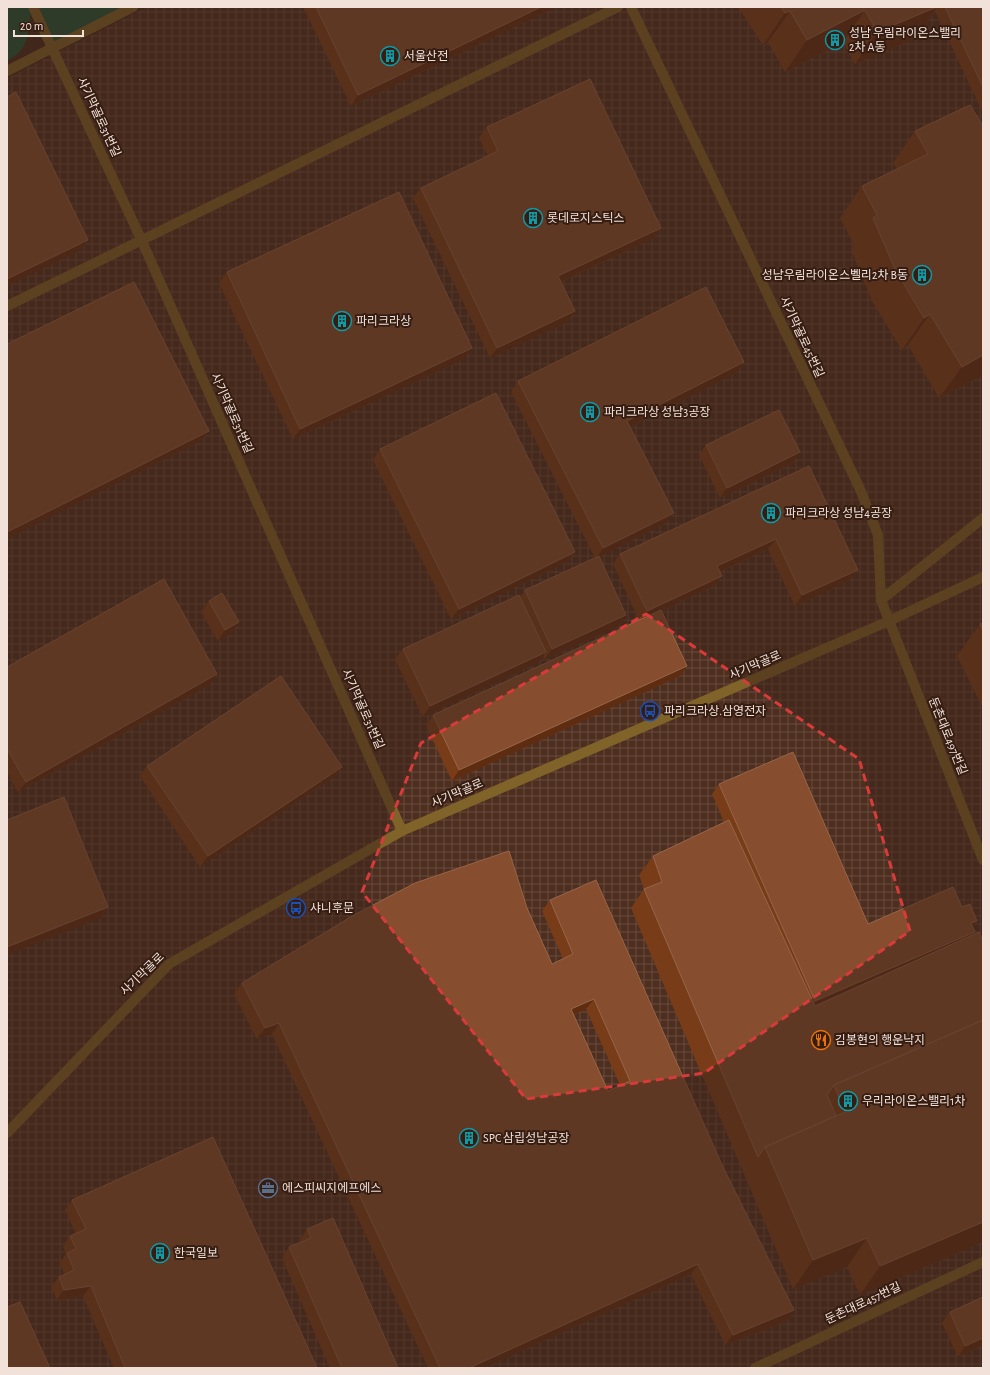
<svg xmlns="http://www.w3.org/2000/svg" width="990" height="1375" font-family="'Alegreya Sans','Noto Sans KR',sans-serif">
<style>
.industrial{fill:url(#industrial-grid)}
.green{fill:#195538}
.lines{fill:none;stroke-linecap:round;stroke-linejoin:round}
.minor{stroke:#7f6329;stroke-width:10}
.wall{fill:#793c19;fill-rule:evenodd}
.shaded-wall{fill:#5d2c11}
.building{fill:#864e2e;stroke:#976549;fill-rule:evenodd}
.marked{fill:none;stroke:#d93a3a;stroke-width:3;stroke-dasharray:8 5;stroke-linejoin:round}
.labels{text-anchor:middle;stroke-width:4;stroke-linejoin:round;paint-order:stroke}
.poi-label{font-size:12px;fill:#f2e1d9;stroke:#361d12;text-anchor:start}
.street-label{font-size:12px;fill:#f2e1d9;stroke:#361d12}
</style>
<defs>
<pattern id="industrial-grid" width="8" height="8" patternUnits="userSpaceOnUse"><rect width="8" height="8" fill="#4e2e1f"/><path d="M0 4h8M4 0v8" fill="none" stroke="#684c3f"/></pattern>
</defs>
<rect width="100%" height="100%" fill="#40271b"/>
<!-- industrial -->
<path class="industrial" d="M147,7H983V1368H7V78Z"/>
<!-- green -->
<path class="green" d="M7,7H29L31,10C28,33 30,49 7,61Z
M33,7H133L53,47Z"/>
<g class="lines">
<!-- minor -->
<path class="minor" d="M33,7L141,239L402,831
M631,7L860,489L878,535L881,600L983,860
M7,71L133,7
M7,306L618,7
M881,600L983,518
M7,1133L169,964L402,831L889,621L983,577
M755,1368L983,1262"/>
</g>
<!-- wall -->
<path class="wall" d="M303,7H556L351,106Z
M738,7H983V113L935,11L916,38L855,64L843,42L785,72L768,42L763,45Z
M983,126V375L939,398L908,345L902,350L872,301L851,249L854,245L840,218L862,186L897,169L893,163L915,131Z
M487,127L654,238L561,282L575,311L568,322L490,358L413,198L421,188L488,156L479,138Z
M227,272L464,359L293,439L219,283Z
M744,362L736,373L630,427L666,523L600,557L619,626L544,660L543,656L538,663L423,717L395,659L403,649L520,597L525,590L595,558L511,392L518,381Z
M706,445L800,452L793,463L720,498L699,455Z
M380,449L575,552L567,562L451,619L373,460Z
M809,466L850,580L795,606L768,549L720,572L722,576L714,586L662,611L687,666L680,676L452,781L426,726L433,715L639,620L613,564L620,554Z
M209,601L232,633L218,641L201,612Z
M983,623V708L957,656L980,624Z
M7,667L210,685L18,792L7,772Z
M147,766L334,777L200,867L140,776Z
M719,784L868,924L962,907L977,921L973,926L983,1242L860,1295L847,1267L793,1289L631,908L644,889L639,875L653,856L724,822L712,794Z
M550,900L787,1321L725,1345L691,1274L484,1368H428L272,1034L257,1039L234,994L242,983L527,908L552,964L563,959L542,911ZM586,1009L620,1085L608,1091L574,1015Z
M72,1200L317,1368H114L83,1296L57,1300L51,1287L59,1277L64,1274L60,1263L66,1254L63,1246L70,1236L76,1234L65,1210Z
M307,1229L398,1368H330L282,1258L289,1247L301,1242L300,1240Z
M983,1297V1345L958,1357L942,1323L950,1312Z"/>
<!-- shaded-wall -->
<path class="shaded-wall" d="M541,7H556L351,106L358,95Z
M937,7L916,38L855,64L877,32Z
M865,10L843,42L785,72L807,40Z
M790,11L768,42L763,45L785,13Z
M661,228L654,238L551,286L558,276Z
M88,240L81,250L7,286V279Z
M575,311L568,322L490,358L497,348Z
M930,314L908,345L902,350L924,318Z
M472,348L464,359L293,439L300,429Z
M983,355V375L939,398L962,367Z
M744,362L736,373L620,432L627,421Z
M209,431L201,441L7,539V532Z
M800,452L793,463L720,498L727,488Z
M674,513L666,523L596,559L603,548Z
M776,539L768,549L710,576L717,566Z
M575,552L567,562L451,619L459,609Z
M858,570L850,580L795,606L802,595Z
M722,576L714,586L640,621L647,611Z
M626,615L619,626L544,660L552,649Z
M239,622L232,633L218,641L225,630Z
M546,652L538,663L423,717L430,706Z
M687,666L680,676L452,781L459,770Z
M217,674L210,685L18,792L26,782Z
M342,767L334,777L200,867L208,856Z
M108,907L101,918L7,955V947Z
M977,921L969,931L971,923Z
M975,932L968,942L807,1012L815,1001Z
M594,999L586,1009L564,1019L571,1009Z
M279,1023L272,1034L257,1039L265,1028Z
M983,1222V1242L860,1295L880,1266Z
M867,1238L847,1267L793,1289L813,1260Z
M698,1264L691,1274L484,1368H469Z
M91,1286L83,1296L57,1300L64,1290Z
M794,1310L787,1321L725,1345L733,1335Z
M983,1338V1345L958,1357L965,1346Z"/>
<!-- building -->
<path class="building" d="M316,7H541L358,95Z
M781,7H937L877,32L865,10L807,40L790,11L785,13Z
M945,7H983V87Z
M590,79L661,228L558,276L575,311L497,348L421,188L498,151L487,127Z
M16,92L88,240L7,279V97Z
M970,105L983,126V355L962,367L930,314L924,318L895,269L873,218L877,215L862,186L928,154L915,131Z
M399,192L472,348L300,429L227,272Z
M134,282L209,431L7,532V344Z
M706,287L744,362L627,421L674,513L603,548L518,381Z
M496,393L575,552L459,609L380,449Z
M779,410L800,452L727,488L706,445Z
M809,466L858,570L802,595L776,539L717,566L722,576L647,611L620,554Z
M599,556L626,615L552,649L525,590Z
M164,579L217,674L26,782L7,749V667Z
M222,593L239,622L225,630L209,601Z
M519,595L546,652L430,706L403,649Z
M661,610L687,666L459,770L433,715Z
M983,623V631L980,624Z
M281,676L342,767L208,856L147,766Z
M793,752L868,924L953,887L962,907L970,904L977,921L971,923L975,932L815,1001L719,784Z
M64,797L108,907L7,947V820Z
M729,820L815,1006L979,932L983,941V1020L834,1085L827,1095L836,1116L765,1147L758,1157L644,889L662,882L653,856Z
M509,851L527,908L552,964L573,954L550,900L596,880L722,1165L794,1310L733,1335L698,1264L469,1368H440L279,1023L265,1028L242,983L352,916L415,883ZM594,999L630,1081L608,1091L571,1009Z
M983,1020V1222L880,1266L867,1238L813,1260L765,1147L845,1112L834,1085Z
M213,1137L317,1368H125L91,1286L64,1290L59,1277L74,1270L67,1253L76,1249L70,1236L86,1229L72,1200Z
M333,1218L398,1368H342L289,1247L311,1238L307,1229Z
M983,1297V1338L965,1346L950,1312Z
M20,1302L50,1368H7V1307Z"/>
<!-- marked area -->
<path d="M0 0H990V1375H0ZM646,614L859,759L910,931L704,1073L526,1099L362,892L421,743Z" fill="#40271b" fill-opacity=".55" fill-rule="evenodd"/>
<path class="marked" d="M646,614L859,759L910,931L704,1073L526,1099L362,892L421,743Z"/>
<!-- icons -->
<defs>
<g id="building-ring" transform="scale(1)"><circle r="9.5" fill="#361d12" stroke="#0f9aa8" stroke-width="1.5"/><path d="M-4-6H4V6H1V3H-1V6H-4ZM-2.5-4.3h1.7v1.8h-1.7ZM.8-4.3h1.7v1.8H.8ZM-2.5-1h1.7V.8h-1.7ZM.8-1h1.7V.8H.8Z" fill="#0f9aa8"/></g>
<g id="bus-ring" transform="scale(1)"><circle r="9.5" fill="#361d12" stroke="#1a4fb4" stroke-width="1.5"/><path d="M-5-6H5V4H4V6H2V4H-2V6H-4V4H-5ZM-3.5-4V0h7V-4ZM-3.5 1.2v1.5H-2V1.2ZM2 1.2v1.5H3.5V1.2Z" fill="#1a4fb4"/></g>
<g id="restaurant-ring" transform="scale(1)"><circle r="9.5" fill="#361d12" stroke="#e8710a" stroke-width="1.5"/><path d="M-5-6h1v4h1v-4h1v4h1v-4h1v5L-1.5 .5V6h-2V.5L-5-1ZM5-6V6H3V1.5H1.5Q1.5-4 5-6Z" fill="#e8710a"/></g>
<g id="office-ring" transform="scale(1)"><circle r="9.5" fill="#361d12" stroke="#5c6f8a" stroke-width="1.5"/><path d="M-6-3h4V-5.5h4V-3h4V5H-6ZM-1-4.5V-3h2v-1.5ZM-6 0V1H6V0Z" fill="#5c6f8a"/></g>
</defs>
<g fill-rule="evenodd">
<use href="#building-ring" x="835" y="40"/>
<use href="#building-ring" x="390" y="56"/>
<use href="#building-ring" x="533" y="218"/>
<use href="#building-ring" x="922" y="275"/>
<use href="#building-ring" x="342" y="321"/>
<use href="#building-ring" x="590" y="412"/>
<use href="#building-ring" x="771" y="513"/>
<use href="#bus-ring" x="650" y="711"/>
<use href="#bus-ring" x="296" y="908"/>
<use href="#restaurant-ring" x="821" y="1040"/>
<use href="#building-ring" x="848" y="1101"/>
<use href="#building-ring" x="469" y="1138"/>
<use href="#office-ring" x="268" y="1188"/>
<use href="#building-ring" x="160" y="1253"/>
</g>
<g class="labels">
<!-- poi labels -->
<g class="poi-label">
<text x="849" y="37">성남 우림라이온스밸리<tspan x="849" dy="14">2차 A동</tspan></text>
<text x="404" y="60">서울산전</text>
<text x="547" y="222">롯데로지스틱스</text>
<text x="908" y="279" text-anchor="end">성남우림라이온스벨리2차 B동</text>
<text x="356" y="325">파리크라상</text>
<text x="604" y="416">파리크라상 성남3공장</text>
<text x="785" y="517">파리크라상 성남4공장</text>
<text x="664" y="715">파리크라상.삼영전자</text>
<text x="310" y="912">샤니후문</text>
<text x="835" y="1044">김봉현의 행운낙지</text>
<text x="862" y="1105">우리라이온스밸리1차</text>
<text x="483" y="1142">SPC 삼립성남공장</text>
<text x="282" y="1192">에스피씨지에프에스</text>
<text x="174" y="1257">한국일보</text>
</g>
<!-- street labels -->
<g class="street-label">
<text transform="translate(99 117) rotate(65)" y="4">사기막골로31번길</text>
<text transform="translate(802 337) rotate(65)" y="4">사기막골로45번길</text>
<text transform="translate(232 413) rotate(66)" y="4">사기막골로31번길</text>
<text transform="translate(755 665) rotate(-23)" y="4">사기막골로</text>
<text transform="translate(363 709) rotate(66)" y="4">사기막골로31번길</text>
<text transform="translate(948 736) rotate(68)" y="4">둔촌대로497번길</text>
<text transform="translate(457 793) rotate(-23)" y="4">사기막골로</text>
<text transform="translate(142 974) rotate(-44)" y="4">사기막골로</text>
<text transform="translate(863 1303) rotate(-25)" y="4">둔촌대로457번길</text>
</g>
</g>
<!-- border -->
<rect width="990" height="1375" fill="none" stroke="#f2e1d9" stroke-width="16"/>
<!-- scale -->
<path d="M14 30v6h69v-6" fill="none" stroke="#f2e1d9" stroke-width="2"/>
<text x="20" y="30" font-size="12" fill="#f2e1d9" stroke="#361d12" stroke-width="3" paint-order="stroke">20 m</text>
</svg>
